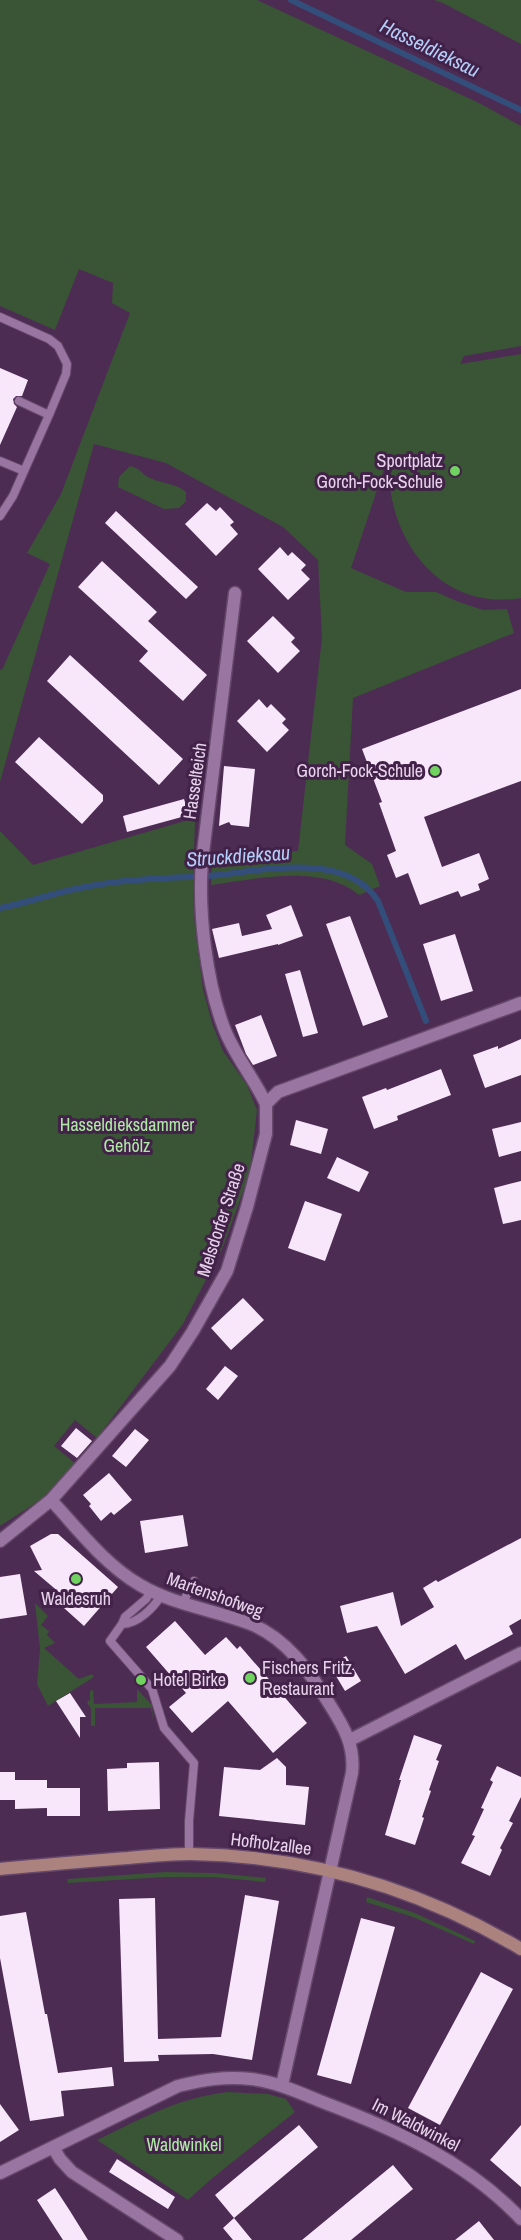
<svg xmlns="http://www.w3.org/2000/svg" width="521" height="2240" font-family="'Archivo Narrow',sans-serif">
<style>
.green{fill:#3a5436}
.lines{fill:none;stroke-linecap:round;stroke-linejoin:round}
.stream{stroke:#334e7b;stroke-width:6}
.building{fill:#f8e6fb}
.lane-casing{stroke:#65486a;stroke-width:10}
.street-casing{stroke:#65486a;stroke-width:15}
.secondary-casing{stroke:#65486a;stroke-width:15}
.lane{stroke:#9975a1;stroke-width:8}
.street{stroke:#9975a1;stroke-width:12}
.secondary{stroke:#ac827e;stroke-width:12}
.poi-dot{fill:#70d35f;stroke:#422248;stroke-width:2}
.labels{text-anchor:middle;stroke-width:6;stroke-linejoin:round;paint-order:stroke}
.poi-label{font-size:18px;fill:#e7d3eb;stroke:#422248;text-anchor:end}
.street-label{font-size:18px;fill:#e7d3eb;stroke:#422248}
.park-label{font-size:18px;fill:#aeeaa4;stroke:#422248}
.water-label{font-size:20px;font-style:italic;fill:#b5cffb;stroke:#422248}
</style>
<rect width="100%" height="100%" fill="#4d2c53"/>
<!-- green -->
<path class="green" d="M0,0H257L479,103L521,126V346L464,356L460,364L521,354V598C435,612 383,532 389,454L351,568L406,592H436L459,602L483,610L507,609L514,633L353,698L345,845L372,864L380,886L359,895C321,863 257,879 211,885L212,857L298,851L322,638L318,560L283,527L166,463L94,444L0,782V669L2,670L50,564L27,553L61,494L130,313L112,303L113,283L79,269L55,330L0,306Z
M434,0H521V44L443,3Z
M130,466C142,469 142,475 150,478C163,484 175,483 186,492V501L179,508L164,509L118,487L119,477Z
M195,818L193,893L195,928L203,989L212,1023L223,1051L247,1085L257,1110L250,1172L223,1247L183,1324L97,1438L75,1420L54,1446L76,1464L48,1495L0,1526V831L33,865Z
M35,1603L48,1616L41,1625L49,1631L47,1635L55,1643L44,1648L79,1679L92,1674L94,1677L48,1706L37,1684L40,1649Z
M137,1689L152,1705L153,1721L151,1708H95V1726H91V1709L87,1702L90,1700V1691L93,1690L94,1704L137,1702Z
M165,1872L215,1873L266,1878L265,1882L214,1877H165L68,1883L67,1879Z
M367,1897L415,1913L475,1941L474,1944L413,1917L366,1902Z
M228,2092L268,2094L286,2099L295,2112L210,2180L188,2200L97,2140C143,2118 177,2098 228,2092Z"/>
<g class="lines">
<!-- stream -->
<path class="stream" d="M291,0L521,110
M0,908C27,903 53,893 80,888C121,879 164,878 207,876C258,872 344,849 378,901L426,1021"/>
</g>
<!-- building -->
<path class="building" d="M0,368L28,380L22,396H16L13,399L14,404L17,407L0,445Z
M207,503L216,511L220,507L234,522L230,525L238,534L216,556L185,524Z
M116,511L198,587L186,599L105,523Z
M280,547L288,556L292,552L306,565L301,570L310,579L288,600L258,569Z
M102,561L157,612L148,621L207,675L183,701L139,661L148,651L78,587Z
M273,616L295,638L291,642L300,651L278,673L247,641Z
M70,655L183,759L159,785L47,681Z
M521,689V781L424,817L442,867L479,853L489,879L478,884L480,890L461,897L458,891L420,905L408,873L396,878L387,855L396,851L379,803L382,802L362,749Z
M259,699L267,708L271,704L286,719L282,723L289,730L267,752L237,721Z
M39,737L103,795V801L82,824L15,762Z
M224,766L255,769L249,827L231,825L229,822L219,826Z
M184,799L189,815L127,832L123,816Z
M291,905L303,936L278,945V944L219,958L212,929L239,923L242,936L272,929L266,915Z
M350,916L388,1017L363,1026L326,924Z
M455,934L473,991L441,1001L423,944Z
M300,970L318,1033L303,1037L285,974Z
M261,1015L277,1056L253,1065L246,1054L235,1025Z
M521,1039V1075L485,1088L473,1055L498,1046V1049Z
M441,1069L451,1095L397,1116L398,1120L374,1129L362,1097L386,1088L387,1090Z
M296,1120L328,1129L321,1154L290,1145Z
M521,1122V1151L499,1157L492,1129Z
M337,1157L369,1172L359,1192L327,1178Z
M521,1181V1220L503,1224L494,1188Z
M305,1201L342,1214L325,1261L288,1248Z
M243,1298L264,1320L231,1350L211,1328Z
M225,1366L238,1376L218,1400L206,1389Z
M76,1428L92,1441L77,1458L61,1446Z
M135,1429L149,1440L126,1467L112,1456Z
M109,1473L132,1500L114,1515L111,1512L101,1521L89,1506L91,1504L83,1495Z
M183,1515L188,1546L145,1553L140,1521Z
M51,1534H58L118,1587L84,1626L54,1599L60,1593L34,1571L42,1570L30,1546Z
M521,1538V1619L509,1626L513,1634L465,1660L456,1644L405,1674L377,1626L347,1633L340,1606L393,1592L401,1626L434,1607L423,1588L436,1580L438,1582Z
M20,1574L27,1615L0,1619V1577Z
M175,1621L205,1655L226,1637L237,1649L240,1646L307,1723L273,1753L228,1701L192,1733L169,1707L186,1693L146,1647Z
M346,1656L361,1681L345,1691L330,1666Z
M70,1693L86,1717H80V1738L56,1701Z
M414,1735L442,1745L436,1760L439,1761L429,1790L431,1791L422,1817L424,1818L415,1845L385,1835L401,1780H399Z
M277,1758L286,1767V1785L309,1787L305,1825L219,1816L224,1767L260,1770Z
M159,1762L160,1809L108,1811L107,1769L127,1768V1763Z
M497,1766L521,1777V1797L509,1821L513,1823L500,1848L502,1850L490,1876L461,1863L475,1836L472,1835L484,1809L481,1808L493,1782L490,1780Z
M0,1772H15V1780H47V1788H80V1816H47V1808L15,1809V1800H0Z
M245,1895L279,1901L252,2060L213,2054L158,2055L159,2061L124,2062L119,1899L155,1898L158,2039L221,2037Z
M26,1912L45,2014H47L58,2073L112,2067L114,2086L61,2091L64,2116L30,2121L0,1958V1916Z
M361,1918L395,1927L351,2084L317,2075Z
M481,1972L513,1989L440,2125L408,2108Z
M0,2104L19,2130L0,2142Z
M299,2125L318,2147L234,2218L252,2240H233L223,2228L234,2218L215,2195Z
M521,2125V2187L490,2160Z
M117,2159L175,2197L168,2209L109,2172Z
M393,2165L413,2189L351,2240H302Z
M55,2188L70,2211L88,2240H63L37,2200Z
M479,2221L494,2240H455Z"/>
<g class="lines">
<!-- lane casing -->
<g class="lane-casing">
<path id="lane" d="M0,317L49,339L58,346L67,364L66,374L49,415L13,496L0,516
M19,401L49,415
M0,461L24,471
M151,1591L146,1599L125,1617L122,1624L110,1641L152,1689L164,1728L194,1763L189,1821V1854
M182,1604L194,1581
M122,1624C138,1624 153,1608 161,1596"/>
</g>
<!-- street casing -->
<g class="street-casing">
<path id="street" d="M235,593L202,861C198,911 206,981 224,1028C234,1055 254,1078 266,1104
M51,1500C79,1530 104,1564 140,1585C174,1605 211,1609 248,1623C286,1637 310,1672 330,1705C344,1727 355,1746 352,1773L282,2085
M0,1541L51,1500L170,1366L193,1331L227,1271L247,1207L266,1134V1104L278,1092L521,1003
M350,1740L521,1653
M53,2147L60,2159L72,2172L177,2240
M0,2173L178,2086C203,2080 225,2076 251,2079C277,2082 300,2093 325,2103C397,2130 467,2162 521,2219"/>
</g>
<!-- secondary casing -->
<g class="secondary-casing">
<path id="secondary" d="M0,1869C43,1865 85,1861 128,1858C149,1856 170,1854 191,1854C309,1856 420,1889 521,1949"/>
</g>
<!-- lane -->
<use href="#lane" class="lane"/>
<!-- street -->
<use href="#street" class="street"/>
<!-- secondary -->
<use href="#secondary" class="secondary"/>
</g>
<!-- markers -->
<g class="poi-dot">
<circle cx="455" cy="471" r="6"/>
<circle cx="435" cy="771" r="6"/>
<circle cx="76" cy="1579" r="6"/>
<circle cx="250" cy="1678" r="6"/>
<circle cx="141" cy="1680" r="6"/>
</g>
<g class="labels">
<!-- poi labels -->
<g class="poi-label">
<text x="443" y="467">Sportplatz<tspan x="443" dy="21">Gorch-Fock-Schule</tspan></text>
<text x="423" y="777">Gorch-Fock-Schule</text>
<text x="76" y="1605" text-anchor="middle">Waldesruh</text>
<text x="262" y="1674" text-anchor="start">Fischers Fritz<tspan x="262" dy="21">Restaurant</tspan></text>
<text x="153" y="1686" text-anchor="start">Hotel Birke</text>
</g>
<!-- street labels -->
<g class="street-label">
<text transform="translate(195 781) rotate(-82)" y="6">Hasselteich</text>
<text transform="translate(221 1220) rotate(-72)" y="6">Melsdorfer Straße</text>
<text transform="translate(215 1595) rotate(20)" y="6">Martenshofweg</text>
<text transform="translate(271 1844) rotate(7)" y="6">Hofholzallee</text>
<text transform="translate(416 2125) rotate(27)" y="6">Im Waldwinkel</text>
</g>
<!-- park labels -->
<g class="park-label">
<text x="127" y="1131">Hasseldieksdammer<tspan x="127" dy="21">Gehölz</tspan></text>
<text x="184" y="2151">Waldwinkel</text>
</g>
<!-- water labels -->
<g class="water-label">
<text transform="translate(430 48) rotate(26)" y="7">Hasseldieksau</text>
<text transform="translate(238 856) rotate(-4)" y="7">Struckdieksau</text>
</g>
</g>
</svg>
